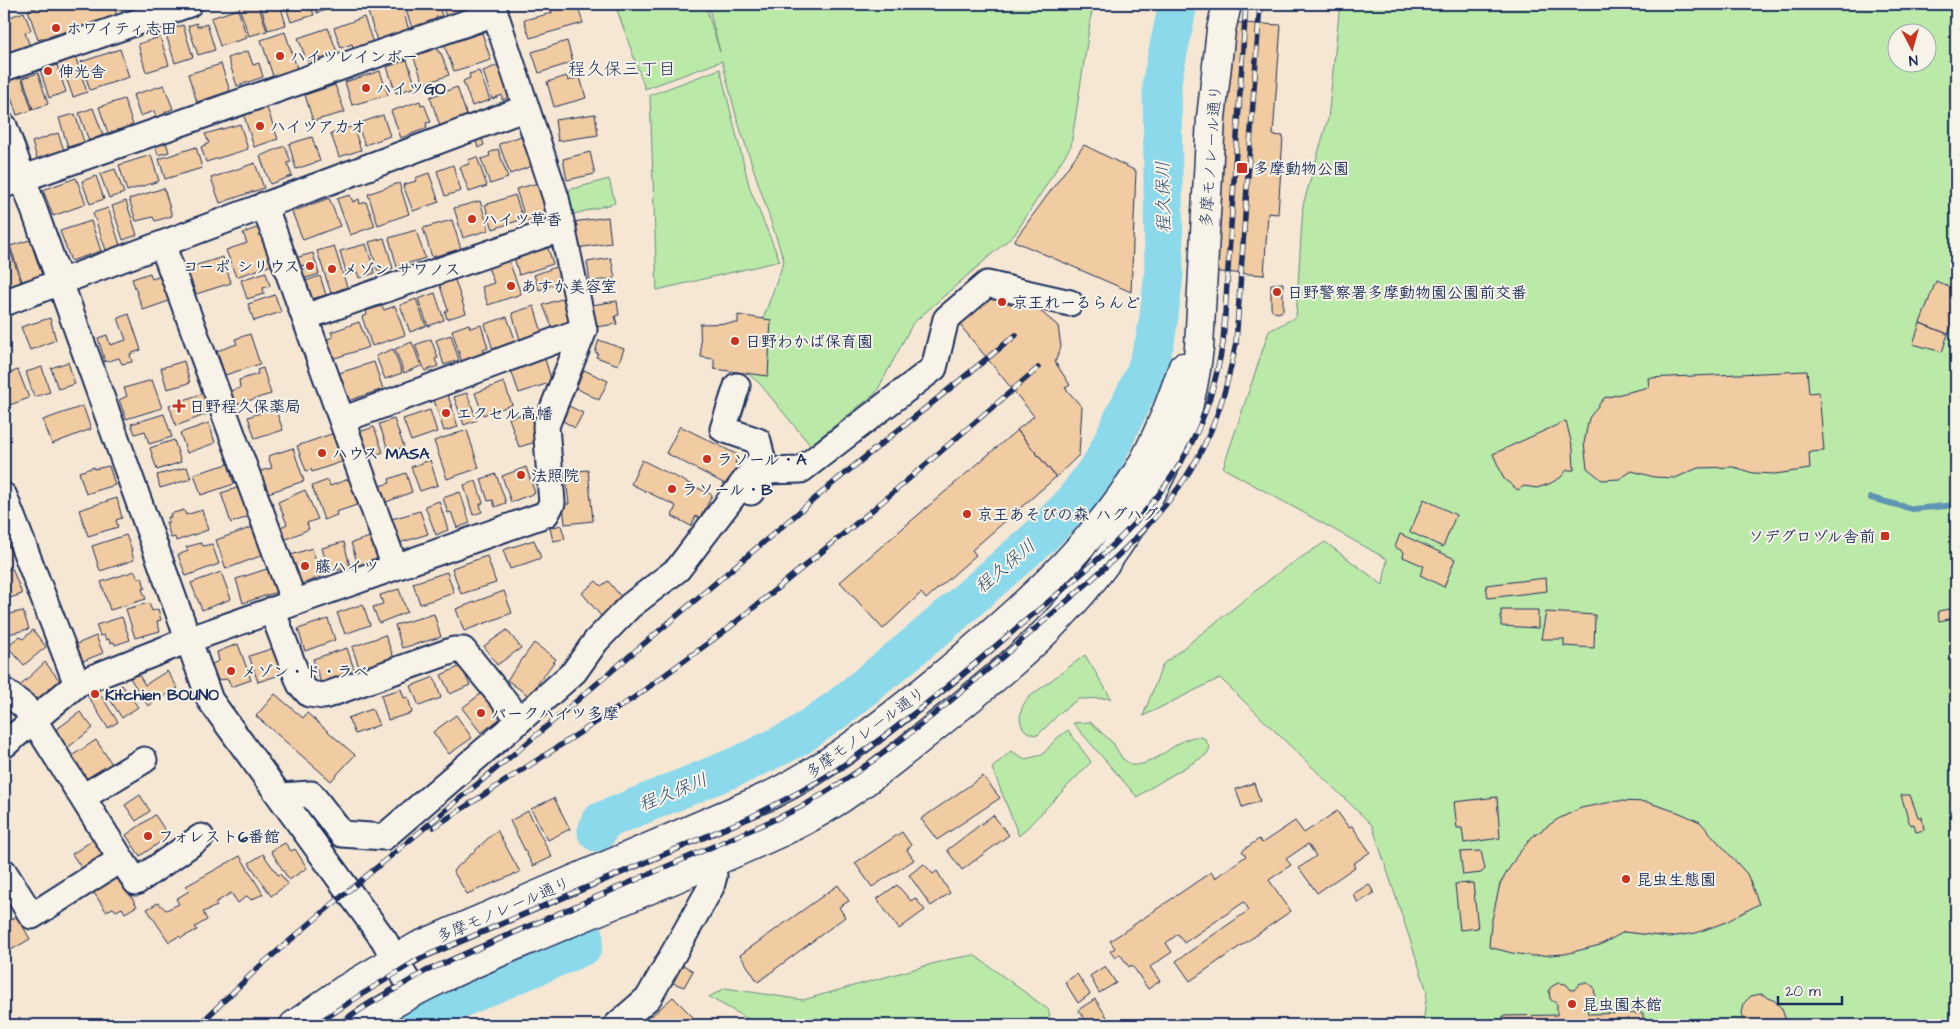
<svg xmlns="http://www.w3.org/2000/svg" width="1960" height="1029" font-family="'Architects Daughter','Klee One',sans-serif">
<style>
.green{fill:#bae9a8;stroke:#6a8c83;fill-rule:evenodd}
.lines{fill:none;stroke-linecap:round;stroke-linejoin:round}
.stream{stroke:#5f95b3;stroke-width:6}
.river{stroke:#8cd9ec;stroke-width:39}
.building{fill:#f1cba1;stroke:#1b2f5e}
.street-casing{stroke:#1b2f5e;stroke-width:29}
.secondary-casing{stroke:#1b2f5e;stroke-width:31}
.street{stroke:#f7f3e8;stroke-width:25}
.secondary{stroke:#f7f3e8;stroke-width:28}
.rail-casing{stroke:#1b2f5e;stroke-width:5.5}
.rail{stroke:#f7f3e8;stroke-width:4;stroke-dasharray:11;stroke-linecap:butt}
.poi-dot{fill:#c8321e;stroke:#f7f3e8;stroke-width:2}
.labels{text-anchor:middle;stroke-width:4;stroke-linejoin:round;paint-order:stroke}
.poi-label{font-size:16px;font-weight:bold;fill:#1b2f5e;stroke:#f7f3e8;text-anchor:start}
.street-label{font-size:16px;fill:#1b2f5e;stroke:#f7f3e8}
.neighbourhood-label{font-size:18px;fill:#1b2f5e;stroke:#f7f3e8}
.water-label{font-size:18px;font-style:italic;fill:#32517a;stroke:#f7f3e8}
</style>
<rect width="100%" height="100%" fill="#f5e7d3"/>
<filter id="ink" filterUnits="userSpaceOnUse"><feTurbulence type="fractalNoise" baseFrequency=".02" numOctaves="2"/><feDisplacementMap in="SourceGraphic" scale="10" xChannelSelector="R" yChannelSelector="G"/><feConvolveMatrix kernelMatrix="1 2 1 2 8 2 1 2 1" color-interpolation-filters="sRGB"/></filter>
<g filter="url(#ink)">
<!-- green -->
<path class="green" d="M615,4H705L720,52L708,4H1093L1071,146L1015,234L913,323L876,393L810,445L760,384L730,358L758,333L784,261L737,119L722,61L645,89Z
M1340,4H1956V1025H1423L1427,991L1372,825L1220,678L1143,716L1163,664L1282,570L1325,542L1383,585L1387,559L1223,468L1269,331L1296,317L1303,205L1328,119ZM1898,32H1928V62H1898Z
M720,69L750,189L780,261L657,290L650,95Z
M609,179L615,203L571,215L565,191Z
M1085,655L1111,698L1078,699L1062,711L1038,735C1015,734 1017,709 1029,697Z
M1090,722L1113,743L1122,758L1131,765C1160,767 1181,730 1204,738L1210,748L1206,755L1152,787L1137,797L1073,723Z
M1068,730L1091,762L1019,836L992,768L1011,751L1025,759L1042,755L1056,739Z
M974,955L1049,1010L1050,1025H759L709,997L725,988L803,1000L950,959Z"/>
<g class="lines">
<!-- stream -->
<path class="stream" d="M1871,498L1913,509L1956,505"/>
<!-- river -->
<path class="river" d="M597,832L600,822L742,764L796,738L840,707L928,635L1042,535L1073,503L1103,462L1145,373L1155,341L1158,323L1164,274L1162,81L1178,4
M407,1025L431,1011L583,946L584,936"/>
</g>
<!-- building -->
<path class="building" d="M49,4H113L117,16L38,40L28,10Z
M249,4H258L267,31L249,36L239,7Z
M260,4H280L286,25L268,30Z
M285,4H310L314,15L291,22Z
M314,4H346L317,13Z
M395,4H401L409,30L377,41L368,12Z
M404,4H438L442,16L436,17L437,20L419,25L420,29L413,31Z
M442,4H473L466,6L468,13L447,20Z
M565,4H577L583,23L530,38L524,20L552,13L551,7Z
M238,9L247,38L220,46L211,18Z
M24,12L31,30L25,33L30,46L4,55V19Z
M364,17L373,43L354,50L352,44L341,48L334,28Z
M1224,22L1281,25L1273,135L1283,136L1278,214L1268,213L1264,275L1206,271Z
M197,23V27L207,24L215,50L198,55L188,26Z
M183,25L193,57L175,63L165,31Z
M154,26L157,35L150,36L147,28Z
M328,28L339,57L323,63L319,56L307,61L298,38Z
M285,32L298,71L274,79L261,40Z
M482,33L491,60L454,71L444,45Z
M160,37L169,65L146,72L138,44Z
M567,41L573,62L539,73L532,52Z
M437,47L439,53H441L449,75L424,84L413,56Z
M120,49L129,77L90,90L81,62Z
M248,51L253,65L259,63L263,77L237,86L228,58Z
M74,53L87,92L73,97L59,58Z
M407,60L416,87L396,93L387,67Z
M48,62L50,67L57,65L66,92L49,98L39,66Z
M221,64L230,91L197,102L188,74Z
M501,64L511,97L502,100V95L492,99L483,71Z
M380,71L388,95L352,105L345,82Z
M479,71L490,100L472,106L463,81L470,78L469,74Z
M38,73L48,104L33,109L23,78Z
M21,76L32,110L17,115L5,79Z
M567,76L568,81L580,77L586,98L554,107L547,82Z
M164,85L173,109L165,112L166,117L157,120L154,111L140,116L133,95Z
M335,85L345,112L313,121L305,95Z
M457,87L467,116L440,126L430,97Z
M124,99L133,125L108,133L99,107Z
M420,101L421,105L424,104L431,122L426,123L427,128L401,138L391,111Z
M266,105L278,139L254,147L243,113Z
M93,108L103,135L89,141L79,113Z
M75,114L84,142L68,147L59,118Z
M595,114L598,135L558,141L555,120Z
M383,115L390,136L365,145L357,124Z
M240,124L248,149L206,162L201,147L209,143L205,134Z
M353,126L361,150L339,157L331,134Z
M58,133L65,153L38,162L32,142Z
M481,135L484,145L478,148L475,138Z
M521,136L532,166L510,174L499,144Z
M312,137L320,161L296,169L289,144Z
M165,139L169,152L158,155L154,142Z
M1084,145L1136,171L1131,292L1014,241Z
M285,146L291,162L287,163L292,176L270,184L260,156Z
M196,147L202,168L165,179L159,159Z
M498,149L508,178L490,184L481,159L490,156L489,153Z
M590,152L595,174L567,180L563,159Z
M151,155L159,181L127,191L119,165Z
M477,157L487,186L469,192L460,167L469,164L468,160Z
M255,163L264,188L220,203L211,178Z
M453,165L461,191L445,196L437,171Z
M115,169L124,193L109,198L100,174Z
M429,173L439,202L413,211L403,185L416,181L415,178Z
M96,176L104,199L90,204L82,181Z
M76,178L86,204L53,216L43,190Z
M399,183L409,214L378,225L368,194Z
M538,183L548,214L526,221L516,189Z
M164,188L172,216L155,221L153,217L136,221L129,199Z
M350,195L353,202L359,199L360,204L366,202L375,226L350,235L337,199Z
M515,195L523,219L493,229L485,205Z
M329,198L340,226L303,240L292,212Z
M126,201L137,235L123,240L112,206Z
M480,201L489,230L463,238L454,208Z
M108,208L120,245L106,250L93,213Z
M608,217L611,243L577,248L573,222Z
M452,220L461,249L432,257L423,228Z
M91,221L101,251L71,261L60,231Z
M262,226L275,264L236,277L226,250L247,243L243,233Z
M416,230L425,258L397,267L389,238Z
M384,238L393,268L378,272L369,242Z
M30,240L42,275L22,281L10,246Z
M366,244L375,273L359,278L357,272L347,275L340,251Z
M547,245L553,264L519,275L514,257Z
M334,246L347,287L331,293L317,251Z
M9,247L21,282L4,288V249Z
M313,253L319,274L303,279L300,271L305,269L304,265L298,267L295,258Z
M501,253L505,262L509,261L521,294L488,305L482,287L494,283L485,259Z
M223,257L231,283L196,294L187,268Z
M611,258L615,278L590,282L587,262Z
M556,267L561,282L539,290L534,275Z
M452,271L466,313L447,319L445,312L448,310L437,277Z
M266,272L270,286L263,288L264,294L247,299L241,280Z
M150,273L152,279L164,275L172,300L143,310L132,279Z
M320,276L326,295L311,299L305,281Z
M1936,281L1956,290V318L1948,334L1920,323Z
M1283,283V311L1278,313L1272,311L1271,307V284Z
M987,292L1025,298L1058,326L1061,347L1055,362L1070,385L1065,388L1082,407L1079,455L1056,477L1017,430L1034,416L955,319Z
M435,293L444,320L428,326L418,299Z
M275,295L281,312L254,321L248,304Z
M564,298L571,318L570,321L552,327L543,305Z
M416,299L426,326L410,332L400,305Z
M617,301L619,315L615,316L617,324L595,327L592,305Z
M382,306L384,310L395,306L405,335L372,346L362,317L367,315L366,311Z
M534,306L542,333L520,340L512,313Z
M129,314L141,350L130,354L132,362L122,364L119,358L105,362L98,338L107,335L110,345L126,340L118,318Z
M738,315L771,320L768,376L714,369V359L701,357L700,324L738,323Z
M507,317L516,342L493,350L485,324Z
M50,318L56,340L30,350L21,327Z
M359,322L369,347L332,359L325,340L333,337L331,332Z
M1920,323L1948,334L1942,352L1913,344Z
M469,324L470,328L481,325L488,348L483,350L485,355L462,363L452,330Z
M250,334L260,364L225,375L217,351L237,344L235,339Z
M451,335L459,360L444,365L436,340Z
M431,339L438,358L435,359L438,366L425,371L415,345Z
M599,340L624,349L618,365L596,357L598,353L595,352Z
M412,342L421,366L404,373L395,349Z
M393,349L402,373L385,379L376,356Z
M544,356L552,382L519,393L510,367Z
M184,361L190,383L167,389L161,368Z
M68,362L75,384L58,389L51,368Z
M374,362L383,389L348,401L339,373Z
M42,367L50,392L34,397L26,372Z
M263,368L271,394L234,405L230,391L240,388L239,380L258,374L257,370Z
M18,370L29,398L4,407V375Z
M584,370L608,381L599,400L576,388Z
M1807,371L1809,393L1819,392L1824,451L1809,452L1810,469L1775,474L1753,473L1734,467L1698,468L1675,478L1654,477L1632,471L1619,479L1602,480L1587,468L1584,443L1589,418L1604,398L1649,387L1648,378Z
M152,380L162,408L126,419L119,400L127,396L124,388Z
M504,382L512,405L483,415L475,393Z
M204,393L210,413L176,426L169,405Z
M467,393L477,420L464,425L454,397Z
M448,395L458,427L444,431L434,400Z
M83,406L91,429L52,444L43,420Z
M569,406L583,413L575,428L563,421Z
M275,408L283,430L255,439L248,417Z
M430,410L437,432L411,441L403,419Z
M530,412L539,441L519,447L509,418Z
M164,414L172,437L149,444L145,431L135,434L131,424Z
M394,419L404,447L389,452L379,424Z
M1566,421L1573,449L1574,470H1567L1560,478L1549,484L1537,488L1524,486L1518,490L1504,479L1493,454Z
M209,423L215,443L187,453L180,433Z
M680,426L738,455L735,463L738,464L727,485L666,453Z
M374,427L383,452L368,458L359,432Z
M467,430L479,468L447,479L434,441Z
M1017,430L1056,477L972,550L976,555L926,599L921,593L883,629L840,582Z
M337,432L347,460L312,472L311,469L306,471L297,446Z
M174,440L181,462L157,470L150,448Z
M293,448L304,481L268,493L260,471L272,468L268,456Z
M430,460L438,485L420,491L411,467Z
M642,460L712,495L701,518L696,516L691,526L672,516L676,506L631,484Z
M228,464L234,484L201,495L194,474Z
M109,466L115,485L86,494L79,472L94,467V469Z
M187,467L191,479L160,488L157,475Z
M526,467L535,493L511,502L502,476Z
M588,470L593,521L565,524L563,504H569L565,472Z
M406,473L412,492L384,503L379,486L390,483L389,479Z
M496,474L506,503L495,507L493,500L488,501L481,479Z
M354,477L363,503L336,512L337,515L324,520L312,486L328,480L330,486Z
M476,481L483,503L480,504L482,512L473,515L464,485Z
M243,486L253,515L231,523L221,493Z
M305,490L318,519L307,523L309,529L284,540L279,528L287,524L278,502Z
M460,492L470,523L457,528L451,512L448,513L443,498Z
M117,498L122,518L116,520L118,527L88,536L79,510Z
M1424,499L1456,515L1443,547L1410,532Z
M439,501L448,530L436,535L425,506Z
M184,510L186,515L202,510L208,530L176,541L175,537L171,538L166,522H169L168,517H171L170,514Z
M420,511L428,534L396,544L388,520Z
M561,525L565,539L553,541L550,528Z
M253,527L263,555L226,569L216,540Z
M1400,534L1455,559L1444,587L1420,575L1424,566L1403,557L1404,552L1395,547Z
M126,535L132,550H131L134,560L100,571L92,546Z
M373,536L380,557L370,560L372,564L359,568L351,543Z
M534,540L541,558L510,569L503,550Z
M344,542L350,567L329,572L322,548Z
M201,543L203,546L212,544L219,564L186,576L178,555L188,551L186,547Z
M312,548L321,577L298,585L288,556Z
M487,556L496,583L461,594L452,568Z
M12,568L22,594L4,600V571Z
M270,568L277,592L243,603L236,579Z
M135,571L138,579L142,577L145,588L142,589L146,599L110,610L101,582Z
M221,572L231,599L202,610L191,583Z
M447,572L454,593L420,604L413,583Z
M1546,578L1547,591L1488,598L1486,585Z
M596,581L601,586L608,581L622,598L601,616L582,593Z
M399,589L407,612L379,623L373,607L383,604L380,595Z
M504,591L512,613L464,631L456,609Z
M149,603L152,611L158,609L161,620L157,621L160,631L135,638L126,609Z
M363,604L370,625L345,634L337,613Z
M1956,608V622L1954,623V618L1939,621L1938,611Z
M1501,610H1538V628L1501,626Z
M23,611L29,629L4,635V615Z
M1546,612L1595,615L1594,648L1564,646V639H1541Z
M434,614L441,637L402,648L395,625Z
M122,617L130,640L115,645L114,642L110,643L109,639L106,640L104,635L100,636L96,625Z
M328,619L335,640L305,651L298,629Z
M33,630L46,647L24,665L7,646L20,636L23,639Z
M507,630L521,648L497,665L484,646Z
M385,635L394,658L360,670L352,647Z
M96,636L103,653L83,661L81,656L77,657L72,646Z
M534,643L556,659L529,696L507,680Z
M238,644L251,680L231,687L228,679L218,680L212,664L219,661L217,652Z
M277,647L286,673L258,682L249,656Z
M347,648L355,672L321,683L313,659Z
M45,662L60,681L37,701L31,694L27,698L20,686Z
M461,666L470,685L450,694L441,675Z
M136,670L145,685L167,671L178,688L148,706L128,675Z
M434,677L441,698L419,706L411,686Z
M122,685L138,707L122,718L107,695Z
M97,689L118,722L108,728L87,695Z
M401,689L404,698L408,697L412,713L388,720L381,695Z
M482,693L501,718L481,733L462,708Z
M275,694L303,718L307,713L355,755L331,781L256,716Z
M372,709L379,725L355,734L348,718Z
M80,712L93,728L66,749L53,732Z
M456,715L472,738L449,754L433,732Z
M96,740L112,764L86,781L70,757Z
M983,776L1000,798L937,840L921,819Z
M1254,783L1260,801L1242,807L1236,789Z
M140,795L150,811L136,821L125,805Z
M1901,795H1910L1918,817H1922L1924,830L1916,832L1914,824L1910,825Z
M1497,797L1500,838L1464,843L1462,828H1457L1454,802Z
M554,798L570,829L548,840L531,809Z
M1617,801L1647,802L1680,813L1700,822L1747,874L1759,904L1726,922L1696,933L1669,937L1624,932L1600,945L1565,954L1533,956L1512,953L1489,947L1491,924L1500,884L1516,857L1532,837L1558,819L1581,808Z
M528,811L552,857L533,866L510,821Z
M1337,811L1349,828L1352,826L1370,852L1353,864L1355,867L1317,893L1299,868L1316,856L1308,844L1286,859L1291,865L1269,880L1291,911L1190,981L1176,961L1249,910L1244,902L1184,943L1178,934L1166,943L1172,952L1150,967L1160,981L1148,989L1132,965L1129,967L1120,954L1115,958L1110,951L1115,948L1110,941L1211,872L1215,878L1246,856L1242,851L1259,839L1262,843L1295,821L1304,833Z
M155,815L169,836L140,856L126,835Z
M993,815L1009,835L962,870L947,850Z
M497,830L520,872L467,894L453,871Z
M902,832L911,845L907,850L914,860L872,887L855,863Z
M93,840L104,855L82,869L72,854Z
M285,843L291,851L295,849L307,868L289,880L271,851Z
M1481,851L1485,869L1481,873L1463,875L1460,852Z
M263,854L278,875L280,874L288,884L271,896L249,863Z
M240,856L263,894L251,900L247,896L238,903L231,893L215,903L217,906L203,912L207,920L195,927L197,930L181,938L179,936L169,942L147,909L158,903L166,910L179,904L176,899L189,891L186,886Z
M924,864L933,874L937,871L950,893L931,906L909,875Z
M118,875L137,906L125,913L122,908L116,911L113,908L106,911L92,890Z
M1473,883L1478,928L1460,930L1455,884Z
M1369,884L1374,893L1358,903L1353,894Z
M838,885L849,901L839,907L845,917L758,982L740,955Z
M897,885L911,901L915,898L925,910L899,929L877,899Z
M17,916L30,939L4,954V923Z
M1956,924V937H1953L1950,925Z
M680,963L693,971L684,987L670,982Z
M1105,966L1116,983L1099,993L1090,976Z
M1077,974L1090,994L1078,1003L1065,982Z
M1558,983L1566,984L1571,990H1574L1580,983H1587L1594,987L1595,996L1591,1003L1587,1004L1588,1014L1643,1013V1025H1503V1016L1557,1015V1004L1550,999L1549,990L1551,987Z
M1761,994L1775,1001L1782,1009L1786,1021L1785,1025H1745L1742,1013L1744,1003L1751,996Z
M673,997L693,1017L684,1025H641Z
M1095,999L1107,1017L1094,1025H1089L1078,1010Z"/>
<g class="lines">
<!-- street casing -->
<g class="street-casing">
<path id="street" d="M4,68L189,4
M4,126L210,700L384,940L414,993
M4,185L495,13
M264,205L395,567
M162,244L294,602
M4,303L526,108
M305,317L563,228
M342,420L584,330
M751,492L767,471L801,470L934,368L946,319L987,284L1070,303
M4,496L77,684
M272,610L300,684L309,694L324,696L454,650H463L520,720
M4,691L24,706L33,719L121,859L32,916L4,872
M4,745L77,684L188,640L546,514L552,503L546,426L584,330L556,198L492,4
M280,796L311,794L342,834L384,837L520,720L574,672L596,641L630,606L678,569L762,458L758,441L723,429L737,386
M83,797L144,760
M121,859L136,882L201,837
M617,1025L649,997L711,887L714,876L709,864"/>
</g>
<!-- secondary casing -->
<g class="secondary-casing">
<path id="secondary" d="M294,1025L345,989L418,946L771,795C833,764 886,721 939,678C1013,616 1089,551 1140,468C1158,437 1171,401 1183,367
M359,1025C412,989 472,964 531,939C616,903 702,869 786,830C841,804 888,765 935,727C978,692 1024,656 1062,615C1100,576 1131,529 1157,482C1166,464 1176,445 1183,425C1191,400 1196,374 1199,348L1211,118L1221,30L1227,4"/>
</g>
<!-- street -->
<use href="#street" class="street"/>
<!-- secondary -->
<use href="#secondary" class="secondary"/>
<!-- rail casing -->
<g class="rail-casing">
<path id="rail" d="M434,827L635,697L730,627L869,513L1038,368
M199,1025L260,966L335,902L527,743L838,479L1016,335
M315,1025L359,996L419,959L749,818C784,800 819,783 851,760C912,718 969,669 1025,621C1078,577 1133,534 1172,476C1201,434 1214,392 1223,343L1246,4
M338,1025L363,1008L426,971L753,829C771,821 790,813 808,803C893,753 969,686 1044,621C1100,572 1161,524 1198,457C1218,421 1228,383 1236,343L1260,4"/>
</g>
<!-- rail -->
<use href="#rail" class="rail"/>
</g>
</g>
<!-- markers -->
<g class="poi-dot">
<circle cx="56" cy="28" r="5"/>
<circle cx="280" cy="56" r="5"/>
<circle cx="48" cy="71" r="5"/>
<circle cx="366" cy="88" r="5"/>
<circle cx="260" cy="126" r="5"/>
<rect x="1236" y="162" width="12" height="12" rx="2.5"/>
<circle cx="472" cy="219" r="5"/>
<circle cx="310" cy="266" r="5"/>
<circle cx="332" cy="269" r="5"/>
<circle cx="511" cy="286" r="5"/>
<circle cx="1277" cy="292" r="5"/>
<circle cx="1002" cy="302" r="5"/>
<circle cx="735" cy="341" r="5"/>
<path d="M176.5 398.5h5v5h5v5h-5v5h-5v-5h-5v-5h5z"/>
<circle cx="446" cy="413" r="5"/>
<circle cx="322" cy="453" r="5"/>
<circle cx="707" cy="459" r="5"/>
<circle cx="521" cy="475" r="5"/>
<circle cx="672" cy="489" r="5"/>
<circle cx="967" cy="514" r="5"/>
<rect x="1880" y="531" width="10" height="10" rx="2.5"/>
<circle cx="305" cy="566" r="5"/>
<circle cx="231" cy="671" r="5"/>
<circle cx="95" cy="694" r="5"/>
<circle cx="481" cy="713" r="5"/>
<circle cx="148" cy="836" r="5"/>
<circle cx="1626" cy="879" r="5"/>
<circle cx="1572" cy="1004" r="5"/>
</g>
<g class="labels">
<!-- poi labels -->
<g class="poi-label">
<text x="66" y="34">ホワイティ志田</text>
<text x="290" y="62">ハイツレインボー</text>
<text x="58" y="77">伸光舎</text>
<text x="376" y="94">ハイツGO</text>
<text x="270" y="132">ハイツアカオ</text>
<text x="1253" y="174">多摩動物公園</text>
<text x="482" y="225">ハイツ草香</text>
<text x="300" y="272" text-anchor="end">コーポ シリウス</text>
<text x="342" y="275">メゾン サワノス</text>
<text x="521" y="292">あすか美容室</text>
<text x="1287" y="298">日野警察署多摩動物園公園前交番</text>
<text x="1012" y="308">京王れーるらんど</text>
<text x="745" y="347">日野わかば保育園</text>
<text x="189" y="412">日野程久保薬局</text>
<text x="456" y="419">エクセル高幡</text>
<text x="332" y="459">ハウス MASA</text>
<text x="717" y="465">ラソール・A</text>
<text x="531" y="481">法照院</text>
<text x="682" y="495">ラソール・B</text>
<text x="977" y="520">京王あそびの森 ハグハグ</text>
<text x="1875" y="542" text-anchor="end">ソデグロヅル舎前</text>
<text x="315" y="572">藤ハイツ</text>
<text x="241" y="677">メゾン・ド・ラベ</text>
<text x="105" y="700">Kitchien BOUNO</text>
<text x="491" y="719">パークハイツ多摩</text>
<text x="158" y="842">フォレスト6番館</text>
<text x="1636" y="885">昆虫生態園</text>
<text x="1582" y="1010">昆虫園本館</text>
</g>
<!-- street labels -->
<g class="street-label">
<text transform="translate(1210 156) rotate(-86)" y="6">多摩モノレール通り</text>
<text transform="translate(865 732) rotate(-36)" y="6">多摩モノレール通り</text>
<text transform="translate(503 909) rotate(-23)" y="6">多摩モノレール通り</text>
</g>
<!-- neighbourhood labels -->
<g class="neighbourhood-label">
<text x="622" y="75">程久保三丁目</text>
</g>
<!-- water labels -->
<g class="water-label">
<text transform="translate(1163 197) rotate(-91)" y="6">程久保川</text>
<text transform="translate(1005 566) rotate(-40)" y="6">程久保川</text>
<text transform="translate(673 792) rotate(-22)" y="6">程久保川</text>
</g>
</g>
<!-- margin -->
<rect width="1960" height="1029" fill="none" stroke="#f7f3e8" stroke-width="20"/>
<rect x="10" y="10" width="1940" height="1009" fill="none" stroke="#1b2f5e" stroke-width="2" filter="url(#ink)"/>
<!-- north arrow -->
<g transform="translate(1912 48) rotate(174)"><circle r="24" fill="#f7f3e8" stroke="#9fa5b1"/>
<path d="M0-4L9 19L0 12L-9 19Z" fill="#c8321e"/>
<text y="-8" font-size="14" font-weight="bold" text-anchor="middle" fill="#1b2f5e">N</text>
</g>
<!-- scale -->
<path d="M1778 996v8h64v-8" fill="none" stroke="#1b2f5e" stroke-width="2.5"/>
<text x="1785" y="996" font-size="15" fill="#1b2f5e" stroke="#f7f3e8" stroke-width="4" paint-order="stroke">20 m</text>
</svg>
